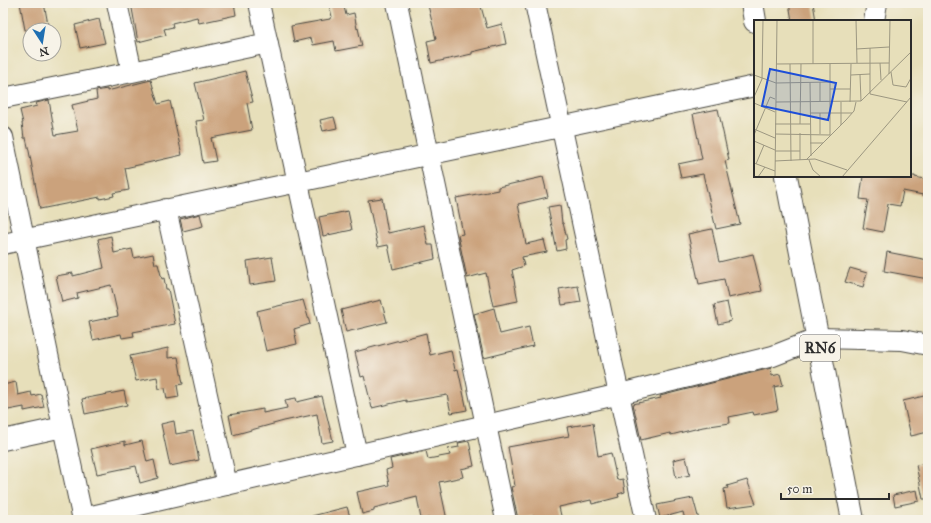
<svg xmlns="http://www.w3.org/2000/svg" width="931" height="523" font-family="'IM FELL Great Primer',serif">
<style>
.building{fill:#cba27b}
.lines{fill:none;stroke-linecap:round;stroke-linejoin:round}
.minor-casing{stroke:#474640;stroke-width:22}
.major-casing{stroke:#474640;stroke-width:24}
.minor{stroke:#fff;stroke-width:20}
.major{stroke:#fff;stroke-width:22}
.labels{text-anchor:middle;stroke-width:4;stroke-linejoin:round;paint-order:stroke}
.shield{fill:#f7f3e8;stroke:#686764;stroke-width:1}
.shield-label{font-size:15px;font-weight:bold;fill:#2b2b2b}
.inset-road{fill:none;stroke:#9c9781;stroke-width:1}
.view{fill:#1d4ed8;fill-opacity:0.15;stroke:#1d4ed8;stroke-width:2}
.inset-edge{fill:none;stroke:#2b2b2b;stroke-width:2}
</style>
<rect width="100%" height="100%" fill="#f7f3e8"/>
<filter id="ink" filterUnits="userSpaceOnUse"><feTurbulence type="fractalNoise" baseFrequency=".025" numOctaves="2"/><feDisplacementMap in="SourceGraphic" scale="8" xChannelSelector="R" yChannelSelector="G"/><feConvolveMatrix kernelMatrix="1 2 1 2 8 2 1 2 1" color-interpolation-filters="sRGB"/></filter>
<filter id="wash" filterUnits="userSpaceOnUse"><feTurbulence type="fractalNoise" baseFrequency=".012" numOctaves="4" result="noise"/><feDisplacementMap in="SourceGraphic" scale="16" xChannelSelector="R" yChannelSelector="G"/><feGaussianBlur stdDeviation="0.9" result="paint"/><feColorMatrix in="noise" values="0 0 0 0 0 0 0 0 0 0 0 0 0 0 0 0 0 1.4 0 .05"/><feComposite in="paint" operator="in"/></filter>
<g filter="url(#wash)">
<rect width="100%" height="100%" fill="#e7dfba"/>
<g id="blocks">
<!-- building -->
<path class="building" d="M20,3H44L49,30H25Z
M131,3H234L236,15L199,23L197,17L172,23L173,27L164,29L166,35L138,42Z
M329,3H343L346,15L354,13L357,29L358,28L362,46L336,51L334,41L313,45L311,38L294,42L291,26L330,19V18L332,17Z
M437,3H480L487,28L502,24L506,44L472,52V54L431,63L427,41L436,39L428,5Z
M789,3H813L816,21H792Z
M99,19L105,43L80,48L75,25Z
M245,71L253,102L247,103L252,130L211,138L216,161L203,163L196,121L204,120L195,83Z
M151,80L158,104L170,101L182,155L125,168L129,190L113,193L114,196L100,199V197L40,209L29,151L26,138H24L22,123H23L20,110L37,106L36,103L49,100L55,135L78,131L72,105L97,99L96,91L107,89V91Z
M718,109L729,160L725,161L740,224L716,229L703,174L681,178L678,164L702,159L693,114Z
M334,117L337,128L323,131L320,120Z
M863,176H915V177L928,180V196L903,191L900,206L888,204L883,232L863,228L868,200L860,199Z
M543,177L548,197L518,204L526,244L544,240L547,252L522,257L524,266L512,270L518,301L493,306L486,273L467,278L458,235L463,234L456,198L498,190V187Z
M382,198L388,233L424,225L428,245H433L435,259L393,269L388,245L378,247L368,200Z
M560,205L562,223H563L567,239L565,240L566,249L557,251L548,207Z
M348,211L352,230L323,236L319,217Z
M200,214L203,226L183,231L180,219Z
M712,229L719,262L753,254L762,291L728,298L724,279L699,284L688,234Z
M111,236L114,253L132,249L134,258L153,254L155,264H158L162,279L164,278L166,289H168L175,324L133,332L134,336L122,338L121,334L93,340L89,322L118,316L111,285L77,293L78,298L62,302L56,276L73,273V276L104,268L98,239Z
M887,252L928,260V279L884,271Z
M272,257L276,281L250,285L247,261Z
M850,268L867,273L863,287L845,282Z
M578,286L581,302L562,305L559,289Z
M303,300L310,324L294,329L297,344L266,351L257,311Z
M381,300L387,322L346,332L341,310Z
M727,302L731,321L718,324L714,305Z
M494,308L500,334L529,327L533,346L484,358L474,314Z
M426,333L430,355L451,350L455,370L458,369L467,410L451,413L447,395L406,402V400L372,408L364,376L361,377L355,352Z
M168,348V358L178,357L183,384L177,385L179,397L167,399L165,388L159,389L157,377L136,381L130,356Z
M771,368L772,376L780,374L783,385L774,387L778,410L754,415L753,412L729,417L730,423L703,427L671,435L670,433L641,440L633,404L661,398L660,396Z
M16,382L18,395L31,392L32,396L41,394L44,407L24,411V407L3,411V385Z
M124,391L127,405L85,414L82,399Z
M928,395V432L911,436L903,401Z
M322,396L333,441L322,443L317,414L284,421L233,435L229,415L263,409V413L287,408L285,400L296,398L297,402Z
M174,421L176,434L193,431L199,460L170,466L161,424Z
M593,423L598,456L611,453L617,480L623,479L625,492L618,494L619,497L592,504L591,500L559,507L562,520H534V516L518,519L511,487L515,486L508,447L569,436L567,427Z
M125,441V445L142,441L147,462L154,460L158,478L140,483L136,466L97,474L91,449Z
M469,441L474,466L461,469L463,477L439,482L447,520H430L429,518L421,519L417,497L374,508V511L362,514L357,492L389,485L386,470L392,468L390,459L426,451L428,459L450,455L448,449L459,447L458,443Z
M686,457L690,475L676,478L673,460Z
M928,463V499H923L916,465Z
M747,480L756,504L727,508L724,489L728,488L727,486Z
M917,490L919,501L895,506L893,495Z
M693,498L699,520H685L683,512L660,518L657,505Z
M347,507L351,520H313L312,516Z"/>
</g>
</g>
<g filter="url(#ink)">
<use href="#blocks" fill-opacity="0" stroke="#474640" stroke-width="1"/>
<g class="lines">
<!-- minor casing -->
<g class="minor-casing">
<path id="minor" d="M117,3L132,72
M259,3L357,455
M397,3L506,520
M535,3L646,520
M874,21L877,3
M3,98L132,72L268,43
M3,137L63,427L83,520
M166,209L227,485
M3,244L755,86
M3,440L63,427
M83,518L620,394L773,356L819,338L902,340L928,345"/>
</g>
<!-- major casing -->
<g class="major-casing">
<path id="major" d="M752,3L755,21
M786,176L853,520"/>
</g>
<!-- minor -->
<use href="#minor" class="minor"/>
<!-- major -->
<use href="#major" class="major"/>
</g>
</g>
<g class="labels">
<!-- shield labels -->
<rect class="shield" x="800" y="335" width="40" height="26" rx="3"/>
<g class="shield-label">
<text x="820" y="353">RN6</text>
</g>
</g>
<!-- overview -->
<g transform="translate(754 20)">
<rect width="157" height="157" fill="#e7dfba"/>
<path class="inset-road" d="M102,0L103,43M116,28V74L153,82M102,29L135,27M126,43L127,60M22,44L135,43M36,44L37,141M59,44V0M137,52L139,65L152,67L157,58M135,54L136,0M0,55L22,63L76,62M97,55L116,54M106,55L107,81M56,62L57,136M66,62V82M76,69H96M0,77L8,59L9,0M22,82L107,81L157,32M87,82V105M96,82L97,44M0,83L21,92M56,93H98M21,104H56M46,104L47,44M0,109L21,118M21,114L76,115V44M66,114V93M0,115L16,77L21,79M0,121L21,130M56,123H69M21,131H46M46,140V113M52,140L92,100L100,91L102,82M55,140L59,150L67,157M21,141L61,139L93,150M0,143L21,151M2,144L10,125M4,157L11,147M21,157L23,0M88,157L157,77"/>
<path class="view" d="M16,49L82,63L74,100L8,86Z"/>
<rect width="157" height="157" class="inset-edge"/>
</g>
<!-- margin -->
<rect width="931" height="523" fill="none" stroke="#f7f3e8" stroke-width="16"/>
<!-- north arrow -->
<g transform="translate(42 42) rotate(168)"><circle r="19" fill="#f7f3e8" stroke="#a5a39c"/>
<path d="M0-3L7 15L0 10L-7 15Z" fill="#1f6fb2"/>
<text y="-6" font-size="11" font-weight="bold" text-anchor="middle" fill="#2b2b2b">N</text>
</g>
<!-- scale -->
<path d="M781 493v6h108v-6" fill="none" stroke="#2b2b2b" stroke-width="2"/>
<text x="787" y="493" font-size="12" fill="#2b2b2b" stroke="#f7f3e8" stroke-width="3" paint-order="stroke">50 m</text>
</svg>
